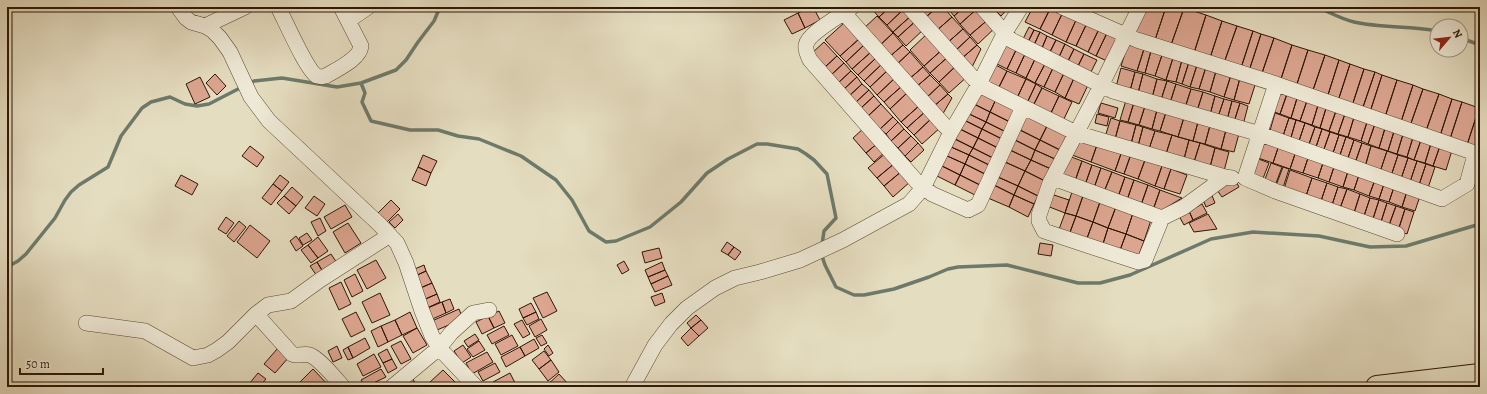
<svg xmlns="http://www.w3.org/2000/svg" width="1487" height="394" font-family="Alegreya,serif">
<style>
.lines{fill:none;stroke-linecap:round;stroke-linejoin:round}
.stream{stroke:#6d7a6b;stroke-width:3.5}
.building{fill:#dca590;stroke:#2f1606}
.minor-casing{stroke:#5c4834;stroke-width:16}
.highway-casing{stroke:#2f1606;stroke-width:24}
.minor{stroke:#eee9d6;stroke-width:15}
.highway{stroke:#e5ddc0;stroke-width:22}
</style>
<rect width="100%" height="100%" fill="#e5ddc0"/>
<filter id="stains"><feTurbulence type="fractalNoise" baseFrequency=".005" numOctaves="4"/><feColorMatrix values="0 0 0 0 .2 0 0 0 0 .09 0 0 0 0 .02 0 0 0 .5 -.17"/></filter>
<radialGradient id="worn" r=".72"><stop offset=".6" stop-color="#630" stop-opacity="0"/><stop offset="1" stop-color="#630" stop-opacity=".3"/></radialGradient>
<g class="lines">
<!-- stream -->
<path class="stream" d="M1317,7C1329,12 1341,19 1354,22C1381,28 1410,26 1437,31
M1461,38L1480,45
M361,83L365,93L362,102L371,121L410,130H438L458,136L479,139L521,156L556,180L572,200L589,231L606,242L616,241L650,227L681,202L707,173L728,159L757,144H767L798,149L806,154L814,160L827,174L836,218L824,231L822,245
M249,84L254,81L282,78L337,87L361,83L396,70L406,60L418,42L434,21L440,7
M821,253L825,265L836,287L854,295H864L894,289L929,277L948,269L958,267L1007,265L1078,283H1100L1130,275L1211,239L1253,232L1319,236L1370,247L1406,246L1480,224
M7,267L18,261L26,254L55,218L65,200L71,192L79,185L108,167L121,136L142,108L151,102L170,97L185,104L197,106L209,104L242,87"/>
</g>
<!-- building -->
<path class="building" d="M810,7H813L820,20L805,28L798,13Z
M870,7H890L879,17Z
M890,7H906L887,25L879,17Z
M906,7L913,14L893,32L887,25Z
M923,7H937L924,19L918,12Z
M937,7H943L952,17L935,32L924,19Z
M947,7H964L954,16Z
M964,7H979L960,24L954,16Z
M979,7L990,18L970,35L960,24Z
M992,7H1009L1001,16Z
M1033,7H1051L1040,29L1025,22Z
M1051,7L1063,12L1052,35L1040,29Z
M1144,7H1166L1155,40L1135,33Z
M1166,7L1184,8L1171,45L1155,40Z
M1184,8L1206,15L1194,53L1171,45Z
M1063,12L1077,18L1066,42L1052,35Z
M798,13L805,28L792,34L784,20Z
M913,14L918,19L898,37L893,32Z
M1206,15L1222,21L1210,58L1194,53Z
M877,16L893,33L878,47L862,30Z
M952,17L963,29L946,44L935,32Z
M990,18L997,26L978,44L970,35Z
M1077,18L1087,23L1076,46L1066,42Z
M918,19L925,28L906,46L898,37Z
M1222,21L1237,26L1224,63L1210,58Z
M844,23L859,39L840,56L825,40Z
M1087,23L1099,29L1088,52L1076,46Z
M1237,26L1253,31L1241,68L1224,63Z
M1029,27L1034,30L1028,42L1023,39Z
M963,29L970,37L954,52L946,44Z
M1099,29L1107,33L1096,56L1088,52Z
M1034,30L1040,32L1034,45L1028,42Z
M1253,31L1261,34L1249,71L1241,68Z
M929,32L944,48L924,66L910,50Z
M1040,32L1047,36L1042,48L1034,45Z
M893,33L903,45L888,58L878,47Z
M1107,33L1118,38L1107,61L1096,56Z
M1261,34L1274,38L1261,76L1249,71Z
M1047,36L1056,40L1050,52L1042,48Z
M970,37L977,45L960,60L954,52Z
M1274,38L1292,45L1280,82L1261,76Z
M859,39L864,45L846,62L840,56Z
M1056,40L1065,44L1059,57L1050,52Z
M1003,41L1017,48L1007,69L993,62Z
M824,42L837,56L824,68L811,54Z
M1065,44L1074,49L1068,61L1059,57Z
M1128,44L1144,49L1137,71L1121,66Z
M864,45L871,52L852,69L846,62Z
M903,45L910,52L895,66L888,58Z
M977,45L981,49L970,71L960,60Z
M1292,45L1308,50L1296,87L1280,82Z
M944,48L950,55L930,73L924,66Z
M1017,48L1026,52L1016,73L1007,69Z
M1074,49L1084,54L1078,66L1068,61Z
M1144,49L1151,51L1145,73L1137,71Z
M1308,50L1325,55L1312,93L1296,87Z
M1151,51L1162,55L1155,76L1145,73Z
M871,52L876,58L858,75L852,69Z
M910,52L923,67L908,80L895,66Z
M1026,52L1036,57L1026,78L1016,73Z
M1084,54L1097,60L1091,72L1078,66Z
M950,55L958,64L939,82L930,73Z
M1162,55L1173,58L1166,80L1155,76Z
M1325,55L1339,60L1327,98L1312,93Z
M837,56L844,63L831,75L824,68Z
M1036,57L1046,62L1035,83L1026,78Z
M876,58L882,64L864,81L858,75Z
M1173,58L1182,60L1176,82L1166,80Z
M1182,60L1189,62L1182,84L1176,82Z
M1339,60L1350,64L1338,101L1327,98Z
M1046,62L1054,66L1044,87L1035,83Z
M1189,62L1197,65L1190,87L1182,84Z
M844,63L851,71L838,83L831,75Z
M992,63L1007,71L998,89L983,82Z
M882,64L888,70L870,87L864,81Z
M958,64L969,75L949,93L939,82Z
M1350,64L1364,69L1352,106L1338,101Z
M1197,65L1206,67L1199,89L1190,87Z
M1054,66L1065,71L1055,92L1044,87Z
M923,67L930,75L915,88L908,80Z
M1206,67L1216,71L1210,92L1199,89Z
M1121,68L1135,72L1130,91L1116,87Z
M1364,69L1375,72L1362,110L1352,106Z
M888,70L895,78L877,95L870,87Z
M851,71L857,77L844,89L838,83Z
M1007,71L1026,79L1017,98L998,89Z
M1065,71L1075,76L1065,98L1055,92Z
M1216,71L1231,75L1224,97L1210,92Z
M1135,72L1143,74L1138,93L1130,91Z
M1375,72L1382,75L1370,112L1362,110Z
M215,74L226,86L217,95L206,83Z
M1143,74L1157,79L1152,98L1138,93Z
M930,75L940,85L925,99L915,88Z
M1231,75L1240,78L1234,100L1224,97Z
M1382,75L1397,80L1385,117L1370,112Z
M1075,76L1089,83L1079,104L1065,98Z
M200,77L210,97L195,104L186,84Z
M857,77L862,84L849,96L844,89Z
M895,78L902,86L884,102L877,95Z
M1240,78L1256,82L1249,104L1234,100Z
M1026,79L1036,84L1027,103L1017,98Z
M1157,79L1167,81L1161,100L1152,98Z
M1397,80L1413,85L1401,122L1385,117Z
M1167,81L1176,84L1170,103L1161,100Z
M862,84L869,90L856,102L849,96Z
M1036,84L1042,88L1033,106L1027,103Z
M1176,84L1191,89L1185,108L1170,103Z
M940,85L948,94L933,107L925,99Z
M1413,85L1423,89L1410,126L1401,122Z
M902,86L908,92L890,109L884,102Z
M1276,87L1288,91L1280,114L1269,110Z
M977,88L997,97L990,112L970,102Z
M1042,88L1059,96L1050,115L1033,106Z
M1191,89L1203,92L1197,111L1185,108Z
M1423,89L1439,94L1426,131L1410,126Z
M869,90L874,96L861,108L856,102Z
M1288,91L1298,95L1291,118L1280,114Z
M908,92L920,105L901,122L890,109Z
M1203,92L1215,96L1210,115L1197,111Z
M948,94L952,98L941,117L933,107Z
M1439,94L1452,99L1440,136L1426,131Z
M1298,95L1308,98L1300,121L1291,118Z
M874,96L881,104L868,116L861,108Z
M1059,96L1072,102L1063,121L1050,115Z
M1215,96L1224,99L1218,117L1210,115Z
M997,97L1019,108L1012,123L990,112Z
M1127,97L1135,99L1128,122L1120,120Z
M1308,98L1319,102L1312,125L1300,121Z
M1135,99L1146,103L1139,125L1128,122Z
M1224,99L1232,101L1227,120L1218,117Z
M1452,99L1462,102L1450,139L1440,136Z
M1232,101L1240,103L1234,122L1227,120Z
M970,102L990,112L986,122L965,112Z
M1319,102L1327,105L1320,128L1312,125Z
M1462,102L1479,108L1467,145L1450,139Z
M1101,103L1118,108L1115,118L1098,113Z
M1146,103L1158,106L1152,129L1139,125Z
M1240,103L1248,106L1243,125L1234,122Z
M881,104L893,117L880,129L868,116Z
M920,105L926,111L907,128L901,122Z
M1327,105L1337,108L1329,131L1320,128Z
M1158,106L1167,109L1160,131L1152,129Z
M1337,108L1346,111L1338,134L1329,131Z
M1479,108L1480,140L1477,149L1467,145Z
M1167,109L1185,114L1178,137L1160,131Z
M926,111L932,118L914,135L907,128Z
M1346,111L1355,114L1348,137L1338,134Z
M965,112L986,122L982,129L962,119Z
M990,112L1012,123L1008,133L986,122Z
M1275,113L1289,118L1282,139L1269,134Z
M1027,114L1048,124L1040,140L1020,130Z
M1097,114L1109,117L1107,126L1095,123Z
M1185,114L1199,118L1193,141L1178,137Z
M1355,114L1368,119L1361,141L1348,137Z
M893,117L898,122L886,134L880,129Z
M932,118L941,127L922,144L914,135Z
M1111,118L1120,121L1115,139L1105,137Z
M1199,118L1211,122L1205,144L1193,141Z
M1289,118L1296,120L1290,141L1282,139Z
M962,119L982,129L978,138L958,128Z
M1368,119L1376,121L1368,144L1361,141Z
M1296,120L1305,123L1298,144L1290,141Z
M1120,121L1136,125L1131,144L1115,139Z
M1376,121L1386,125L1379,148L1368,144Z
M898,122L904,129L891,141L886,134Z
M986,122L1008,133L1004,140L982,129Z
M1211,122L1227,126L1221,149L1205,144Z
M1305,123L1315,127L1308,147L1298,144Z
M1048,124L1067,134L1060,150L1040,140Z
M1136,125L1143,127L1138,146L1131,144Z
M1386,125L1395,128L1388,151L1379,148Z
M1227,126L1240,130L1234,152L1221,149Z
M865,127L879,142L866,153L853,138Z
M1143,127L1155,131L1149,149L1138,146Z
M1315,127L1322,129L1315,150L1308,147Z
M958,128L978,138L973,148L953,138Z
M1395,128L1404,131L1397,154L1388,151Z
M904,129L911,136L898,148L891,141Z
M982,129L1004,140L1000,149L978,138Z
M1322,129L1330,132L1323,152L1315,150Z
M1020,130L1040,140L1035,150L1015,140Z
M1155,131L1172,135L1166,154L1149,149Z
M1404,131L1414,134L1407,157L1397,154Z
M1330,132L1339,135L1332,156L1323,152Z
M1414,134L1422,137L1414,160L1407,157Z
M1172,135L1189,140L1184,159L1166,154Z
M1339,135L1346,137L1339,158L1332,156Z
M911,136L918,143L905,156L898,148Z
M1079,136L1098,142L1091,162L1072,155Z
M1346,137L1354,140L1347,161L1339,158Z
M1422,137L1432,140L1425,163L1414,160Z
M953,138L973,148L969,155L949,146Z
M978,138L1000,149L995,159L973,148Z
M1261,139L1279,145L1273,163L1255,157Z
M1015,140L1035,150L1031,160L1010,150Z
M1040,140L1060,150L1055,159L1035,150Z
M1189,140L1200,143L1194,162L1184,159Z
M1354,140L1362,143L1355,163L1347,161Z
M1432,140L1441,143L1433,166L1425,163Z
M879,142L886,151L874,162L866,153Z
M1098,142L1122,151L1115,171L1091,162Z
M918,143L924,150L911,162L905,156Z
M1200,143L1215,148L1210,167L1194,162Z
M1362,143L1371,146L1365,167L1355,163Z
M1441,143L1453,147L1446,170L1433,166Z
M1279,145L1296,151L1290,169L1273,163Z
M250,146L264,157L257,167L242,156Z
M949,146L969,155L965,164L945,155Z
M1371,146L1387,151L1380,172L1365,167Z
M973,148L995,159L991,166L969,155Z
M1215,148L1229,152L1224,171L1210,167Z
M1010,150L1031,160L1025,171L1005,162Z
M1035,150L1055,159L1051,169L1031,160Z
M1122,151L1131,154L1124,174L1115,171Z
M1296,151L1309,155L1303,173L1290,169Z
M1387,151L1398,155L1391,176L1380,172Z
M886,153L895,163L877,178L868,168Z
M1131,154L1145,160L1138,179L1124,174Z
M423,155L437,161L431,173L418,167Z
M945,155L965,164L960,175L940,165Z
M969,155L991,166L987,175L965,164Z
M1066,155L1082,161L1075,181L1059,175Z
M1309,155L1324,160L1318,178L1303,173Z
M1398,155L1408,158L1401,179L1391,176Z
M1256,158L1269,163L1262,181L1249,176Z
M1408,158L1417,161L1410,182L1401,179Z
M1031,160L1051,169L1045,181L1025,171Z
M1145,160L1162,166L1155,186L1138,179Z
M1324,160L1335,164L1329,182L1318,178Z
M1082,161L1092,165L1085,185L1075,181Z
M1417,161L1426,164L1419,185L1410,182Z
M1005,162L1025,171L1018,186L998,177Z
M895,163L902,171L884,186L877,178Z
M1271,163L1282,167L1275,186L1264,182Z
M965,164L987,175L982,186L960,175Z
M1335,164L1349,168L1343,187L1329,182Z
M1426,164L1435,167L1428,188L1419,185Z
M940,165L960,175L955,185L935,175Z
M1092,165L1101,168L1094,188L1085,185Z
M1162,166L1171,169L1164,189L1155,186Z
M418,167L431,173L426,186L412,180Z
M1283,167L1289,169L1282,191L1275,188Z
M1101,168L1112,172L1104,192L1094,188Z
M1349,168L1360,172L1354,190L1343,187Z
M1171,169L1187,175L1180,194L1164,189Z
M1290,170L1312,178L1305,199L1283,192Z
M902,171L911,181L893,197L884,186Z
M1025,171L1045,181L1038,196L1018,186Z
M1112,172L1125,177L1118,197L1104,192Z
M1360,172L1376,177L1369,196L1354,190Z
M181,175L198,184L192,195L175,186Z
M280,175L289,182L282,191L273,184Z
M960,175L982,186L977,196L955,185Z
M998,177L1018,186L1014,195L994,185Z
M1125,177L1134,180L1127,200L1118,197Z
M1376,177L1385,181L1379,199L1369,196Z
M1312,178L1327,183L1320,204L1305,199Z
M1235,179L1239,187L1222,197L1217,190Z
M1134,180L1148,185L1141,205L1127,200Z
M1385,181L1395,184L1389,202L1379,199Z
M1327,183L1338,187L1331,208L1320,204Z
M273,184L282,191L271,205L262,198Z
M1395,184L1408,188L1402,207L1389,202Z
M994,185L1014,195L1009,207L988,198Z
M1148,185L1160,190L1153,210L1141,205Z
M1018,186L1038,196L1034,204L1014,195Z
M292,187L303,197L296,206L284,196Z
M1338,187L1347,189L1339,211L1331,208Z
M1408,188L1421,193L1415,211L1402,207Z
M1073,189L1084,193L1076,216L1065,213Z
M1347,189L1360,194L1353,216L1339,211Z
M1160,190L1182,198L1159,212L1153,210Z
M1084,193L1101,199L1093,222L1076,216Z
M1211,193L1215,203L1206,207L1202,197Z
M1051,194L1069,200L1065,213L1047,206Z
M1360,194L1370,198L1363,219L1353,216Z
M1014,195L1034,204L1028,217L1009,207Z
M284,196L296,206L289,214L277,203Z
M314,196L325,204L317,216L305,208Z
M1370,198L1379,200L1372,222L1363,219Z
M1101,199L1117,204L1108,228L1093,222Z
M391,200L400,209L387,222L378,213Z
M1379,200L1387,203L1380,225L1372,222Z
M1387,203L1396,206L1388,228L1380,225Z
M1117,204L1134,210L1126,234L1108,228Z
M1202,204L1207,213L1193,220L1189,211Z
M345,205L352,217L331,229L324,217Z
M1396,206L1405,209L1398,231L1388,228Z
M1405,209L1414,212L1407,234L1398,231Z
M1134,210L1152,217L1144,241L1126,234Z
M1189,211L1193,220L1184,225L1179,216Z
M1065,213L1076,216L1069,235L1058,232Z
M398,214L403,220L395,228L389,222Z
M1208,214L1217,229L1194,232L1189,223Z
M1076,216L1093,222L1086,241L1069,235Z
M226,217L234,223L226,234L218,229Z
M320,218L326,231L318,236L311,222Z
M239,221L246,227L234,242L227,236Z
M1093,222L1108,228L1102,247L1086,241Z
M348,223L361,243L345,253L333,232Z
M250,225L270,241L257,258L237,242Z
M1108,228L1126,234L1119,253L1102,247Z
M307,233L312,240L303,245L299,238Z
M1126,234L1144,241L1137,260L1119,253Z
M296,236L303,246L296,251L290,241Z
M318,237L328,251L318,258L308,245Z
M727,242L734,247L728,255L721,251Z
M1040,243L1053,245L1051,256L1038,254Z
M308,245L318,258L311,263L301,250Z
M734,247L741,252L735,260L728,255Z
M659,248L662,258L645,263L642,252Z
M331,254L337,263L323,272L317,262Z
M376,260L386,278L367,289L357,270Z
M624,261L629,270L622,274L617,265Z
M317,262L323,272L317,276L310,266Z
M662,262L665,270L648,277L645,270Z
M424,265L426,271L413,277L410,271Z
M665,270L668,276L651,284L648,277Z
M426,271L432,283L418,289L413,277Z
M355,274L363,291L352,297L344,280Z
M668,276L672,285L655,292L651,284Z
M341,282L351,304L339,310L329,288Z
M432,283L437,294L423,300L418,289Z
M547,292L557,311L543,318L533,298Z
M380,293L390,315L372,323L362,302Z
M662,293L665,302L655,306L651,297Z
M437,294L440,302L427,308L423,300Z
M450,299L454,309L446,313L442,302Z
M442,302L446,313L428,321L423,310Z
M531,303L536,312L523,318L519,309Z
M459,309L463,319L437,330L432,321Z
M499,311L505,323L494,328L488,316Z
M356,312L365,330L351,337L342,319Z
M410,312L417,328L402,335L395,320Z
M536,312L539,319L527,325L523,318Z
M696,315L701,320L691,328L687,323Z
M488,316L494,328L482,334L476,322Z
M541,319L547,330L535,337L529,326Z
M395,320L402,335L388,342L381,326Z
M522,320L530,334L523,338L514,324Z
M701,320L708,328L699,336L691,328Z
M381,326L388,342L378,347L371,331Z
M504,326L509,335L492,344L487,335Z
M417,328L427,345L413,353L403,336Z
M691,328L699,336L688,346L681,338Z
M475,334L479,340L468,347L464,341Z
M512,335L518,346L501,355L495,344Z
M542,335L547,343L541,346L536,338Z
M365,338L370,348L353,358L348,347Z
M534,339L539,348L525,356L520,347Z
M401,341L411,359L401,364L391,346Z
M479,341L485,350L473,357L467,349Z
M463,345L471,357L462,363L454,351Z
M548,345L553,353L549,356L544,349Z
M337,346L342,358L333,362L328,351Z
M348,347L353,358L348,360L343,350Z
M520,347L525,356L506,367L501,357Z
M278,348L289,357L275,373L264,364Z
M387,349L392,359L383,363L378,354Z
M544,351L551,360L539,369L532,360Z
M487,352L493,362L472,374L466,363Z
M374,354L381,367L363,376L357,364Z
M392,359L397,368L388,373L383,363Z
M551,360L559,372L548,381L539,369Z
M495,363L500,372L483,381L478,372Z
M313,369L330,387H300L298,384Z
M381,369L386,377L365,387L361,380Z
M443,370L457,384L453,387H433L429,383Z
M258,373L266,379L259,387H253L249,384Z
M510,373L516,385L511,387H495L493,382Z
M559,374L569,385L566,387H545Z
M413,378L416,387H402Z"/>
<g class="lines">
<!-- minor casing -->
<g class="minor-casing">
<path id="minor" d="M178,7L186,18L191,22L205,26L212,30L220,38L230,52L251,97L269,121L379,224L397,243L406,263L422,311L432,336L439,348L476,387
M278,7C285,20 307,71 317,76C320,77 323,77 326,76C337,69 360,59 361,46L341,7
M852,7C842,15 808,33 806,45C805,50 808,56 810,60L917,182L932,194L968,210L978,205L1023,107
M909,7L974,79L983,87L1076,133L1225,177
M982,7L1011,40L1113,91L1260,134L1442,199L1467,184L1474,158L1472,152L1276,84L1137,40L1062,7
M1140,7L1101,86L1050,183L1039,215V221L1044,231L1138,262L1145,260L1162,218
M844,13L944,125L951,132
M348,21L368,7
M205,26L245,7
M1276,84L1245,178L1275,191L1397,234
M1053,178L1162,218L1184,207L1225,177L1232,178
M86,323L145,331L193,358L208,355L217,350L228,342L256,314
M343,387C335,378 321,360 310,355C304,353 298,357 292,354L256,314L268,305L291,301L320,280L390,235
M392,387L439,348L451,333L473,313L489,310
M632,387L655,345L671,324L687,308L715,288L735,278L760,272L800,260L843,240L909,204L923,188L951,132L979,84L1004,34L1021,7"/>
</g>
<!-- highway casing -->
<g class="highway-casing">
<path id="highway" d="M1377,387L1480,375"/>
</g>
<!-- minor -->
<use href="#minor" class="minor"/>
<!-- highway -->
<use href="#highway" class="highway"/>
</g>
<!-- margin -->
<rect width="1487" height="394" fill="none" stroke="#e5ddc0" stroke-width="24"/>
<rect x="8" y="8" width="1471" height="378" fill="none" stroke="#2f1606" stroke-width="2"/>
<rect x="12" y="12" width="1463" height="370" fill="none" stroke="#2f1606"/>
<!-- north arrow -->
<g transform="translate(1449 38) rotate(62)"><circle r="19" fill="#eee9d6" stroke="#a29583"/>
<path d="M0-3L7 15L0 10L-7 15Z" fill="#8f2418"/>
<text y="-6" font-size="11" font-weight="bold" text-anchor="middle" fill="#2f1606">N</text>
</g>
<!-- scale -->
<path d="M20 368v6h83v-6" fill="none" stroke="#2f1606" stroke-width="2"/>
<text x="26" y="368" font-size="12" fill="#2f1606" stroke="#eee9d6" stroke-width="3" paint-order="stroke">50 m</text>
<rect width="100%" height="100%" filter="url(#stains)"/>
<rect width="100%" height="100%" fill="url(#worn)"/>
</svg>
